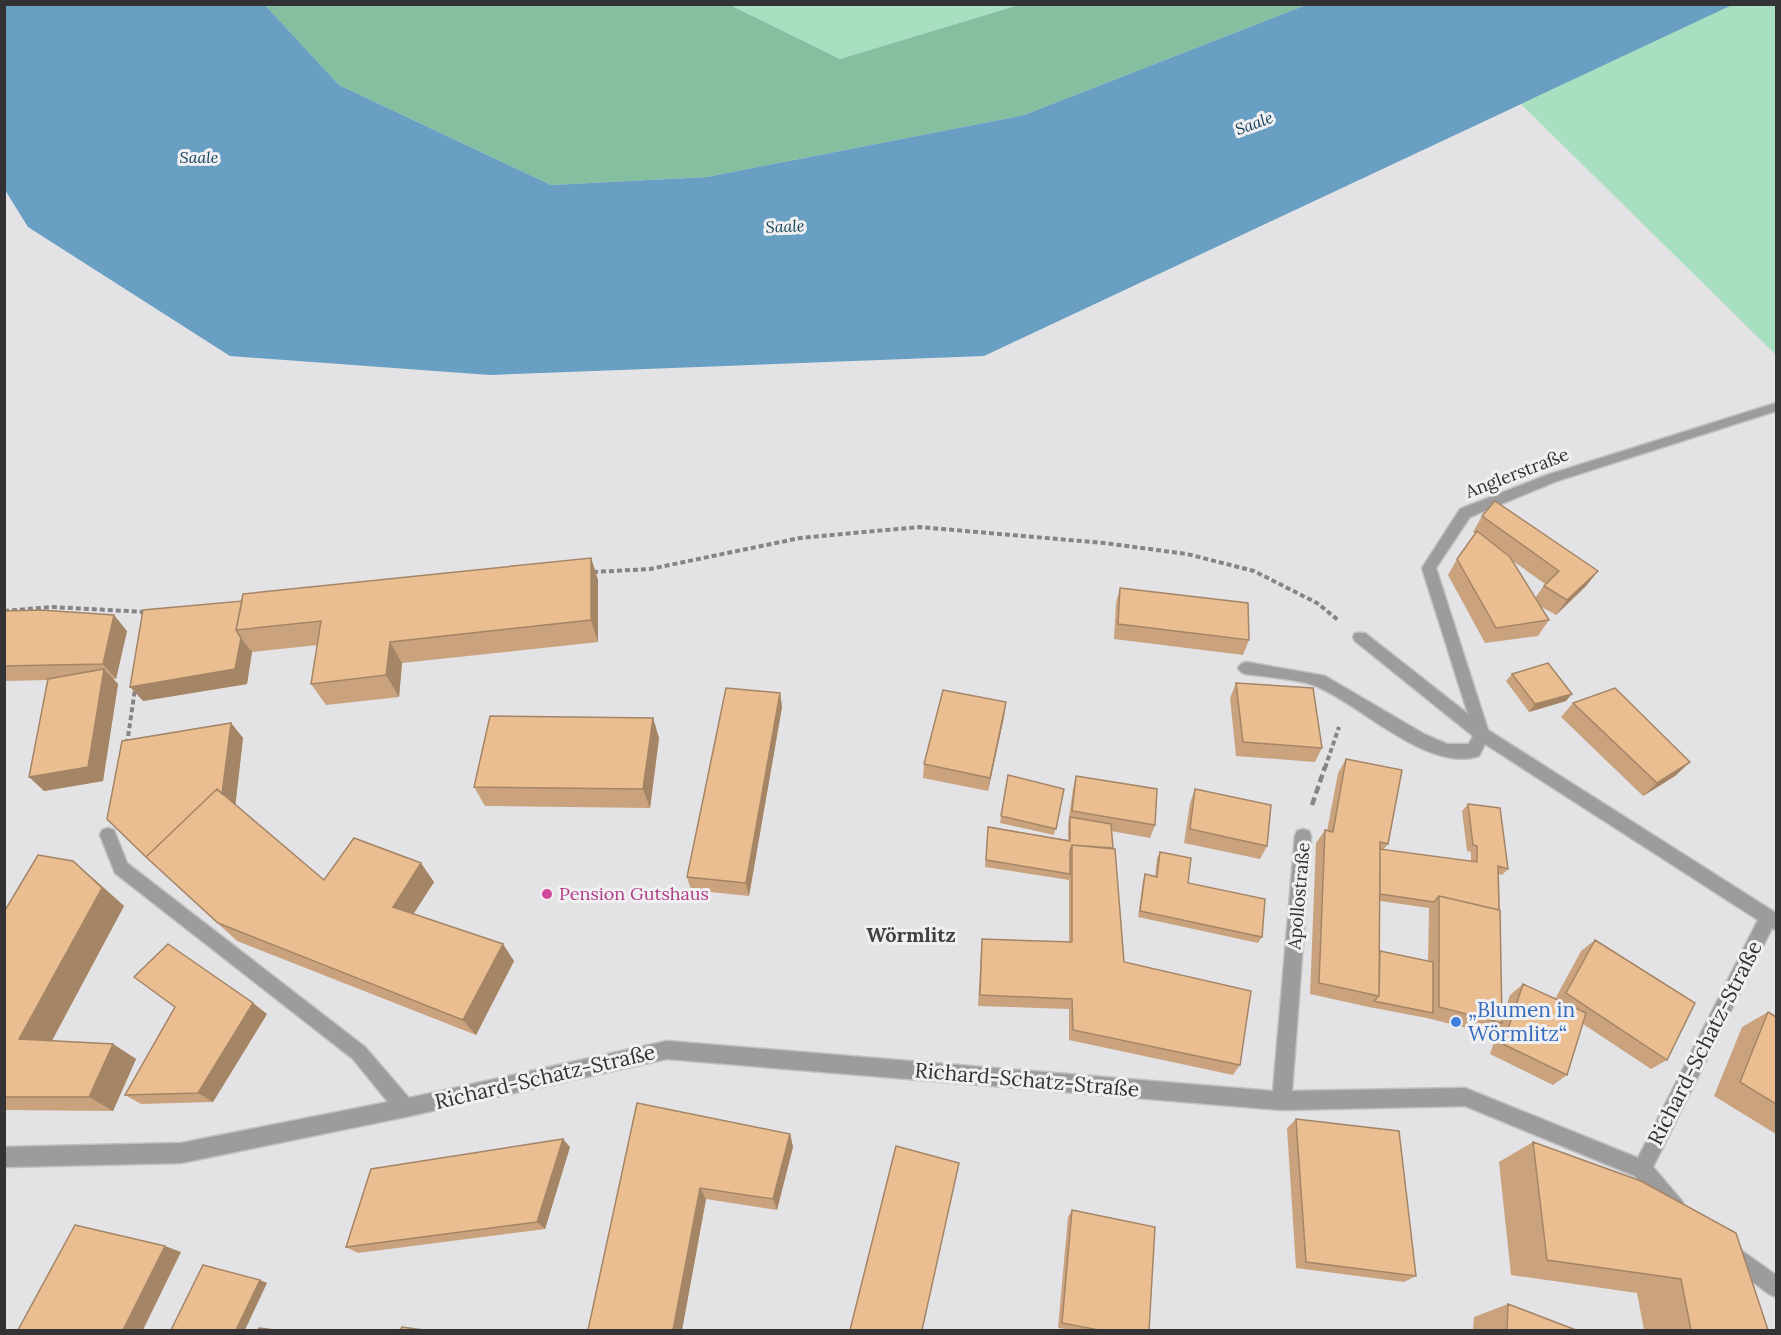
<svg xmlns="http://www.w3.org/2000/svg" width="1781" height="1335" font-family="Lora,serif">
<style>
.green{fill:#a8dfc1}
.forest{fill:#84c0a0}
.water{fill:#689fc2}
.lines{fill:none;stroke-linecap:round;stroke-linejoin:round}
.minor-casing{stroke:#c0bfc2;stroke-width:3}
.path-far1{stroke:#858486;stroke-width:4;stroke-dasharray:5 3;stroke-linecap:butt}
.path{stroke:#858486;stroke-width:4.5;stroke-dasharray:8 4;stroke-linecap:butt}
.minor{fill:#9d9b9c;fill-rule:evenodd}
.wall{fill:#caa37e;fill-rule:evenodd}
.shaded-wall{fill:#a48566}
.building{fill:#ebbe92;stroke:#a48566;stroke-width:1.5}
.hotel-dot{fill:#d1479c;stroke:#f0f0f3;stroke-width:2}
.shop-dot{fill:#3f7fe0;stroke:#f0f0f3;stroke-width:2}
.labels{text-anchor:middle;stroke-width:6;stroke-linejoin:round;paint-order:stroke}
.far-water-label{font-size:16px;font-style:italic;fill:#0f3d56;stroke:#f0f0f3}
.street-label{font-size:18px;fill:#333234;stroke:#f0f0f3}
.hotel-label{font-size:18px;fill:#b23c85;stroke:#f0f0f3;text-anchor:start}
.neighbourhood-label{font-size:20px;font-weight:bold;fill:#403f42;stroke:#f0f0f3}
.near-shop-label{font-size:21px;fill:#366cbe;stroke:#f0f0f3;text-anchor:start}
.near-street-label{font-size:21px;fill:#333234;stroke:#f0f0f3}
</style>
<rect width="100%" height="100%" fill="#e3e2e5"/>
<!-- green -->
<path class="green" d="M730,5H1019L840,59Z
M1729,5H1776V355L1520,103Z"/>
<!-- forest -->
<path class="forest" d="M265,5H730L840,59L1019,5H1306L1024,115L707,177L551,185L339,85Z"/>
<!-- water -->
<path class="water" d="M5,4L265,5L339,85L551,185L707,177L1024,115L1306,5H1732L984,356L490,375L230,356L28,227L5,190Z"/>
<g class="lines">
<!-- minor casing -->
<g class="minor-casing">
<path id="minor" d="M1776,403V411L1557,481L1470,517L1436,568L1488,730L1776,913V930L1772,928L1653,1167L1682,1201L1685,1208L1682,1215L1675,1218L1668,1215L1635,1176L1465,1106L1282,1110L667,1059L405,1117L181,1163L4,1167V1147L181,1143L388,1102L353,1059L115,873L100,835L102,830L108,828L114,830L127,863L365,1047L409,1098L667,1041L1273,1091L1295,836L1297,831L1303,829L1309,831L1311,836L1292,1091L1465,1088L1638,1158L1758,920L1485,744L1479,756C1429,773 1362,706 1318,687C1302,679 1265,677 1246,674L1241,672L1238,668L1241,664L1246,662L1325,676L1424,734L1447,744H1469L1473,736L1355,641L1353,637L1355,633H1365L1468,714L1422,568L1460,509L1547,475Z
M1731,1243L1776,1275V1297L1769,1294L1724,1260L1721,1253L1724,1246Z"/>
</g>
<!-- path-far1 -->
<path class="path-far1" d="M593,572L650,569L800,538L919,527L1104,543L1187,554L1254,571L1317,603L1338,620
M4,611L52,607L146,612
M127,744L135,689
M1325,768L1339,727"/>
<!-- path -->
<path class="path" d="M1312,805L1325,767"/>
<!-- minor -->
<use href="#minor" class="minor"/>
</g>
<!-- wall -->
<path class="wall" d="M1482,516L1598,571L1586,586L1556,615L1540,606L1549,620L1538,636L1485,643L1448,575L1457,559L1475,534L1473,532ZM1513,561L1545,584L1535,598Z
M591,558L598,580V642L402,663L399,697L326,705L311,684L318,645L252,652L247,684L143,701L242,601Z
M1120,588L1249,640L1243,655L1114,639L1116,603Z
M4,611L127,631L116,679H113L118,684L103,781L44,791L48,680L4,681Z
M1512,674L1566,701L1529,712L1506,681Z
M1236,683L1322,748L1315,762L1236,756L1230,698Z
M780,693L782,707L749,896L691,890L687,877Z
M1006,702L1004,717L988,791L923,778L924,764Z
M1573,703L1690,762L1675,776L1643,796L1561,717Z
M653,718L659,738L650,808L485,806L474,787Z
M231,723L243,738L235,805L324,880L434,882L413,914L514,961L476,1035L237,941L146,857Z
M1346,759L1388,844L1383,850L1471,861V852L1467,851L1462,811L1468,804L1508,869L1502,875L1499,874L1502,1019L1510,995L1523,984L1555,999L1581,951L1595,940L1667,1060L1651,1069L1583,1024L1567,1075L1553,1085L1490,1054L1500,1025L1490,1034L1427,1018L1369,1007L1310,994L1316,843L1325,830L1327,831L1338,773ZM1380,901L1429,908L1428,961L1380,951Z
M1008,775L1064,789L1054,835L1000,823Z
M1076,776L1155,825L1150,838L1111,831L1124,962L1240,1065L1233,1075L1069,1040V1009L978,1006L981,950L982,939L1069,942V880L985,867L988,827L1068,840V824L1073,789Z
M1195,789L1267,846L1260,859L1184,843L1190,803Z
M1160,852L1188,883L1262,937L1258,943L1138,917L1143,881L1145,874L1155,877L1157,858Z
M73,861L95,880L124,906L52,1041L113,1044L136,1059L113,1111L4,1110V912Z
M1768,1012L1776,1017V1134L1714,1096L1742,1027Z
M267,1014L213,1102L141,1104L125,1095Z
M637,1103L790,1134L793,1147L777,1210L706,1199L682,1330H588Z
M1296,1119L1416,1276L1404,1282L1296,1268L1287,1128Z
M1533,1142L1768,1330H1644L1637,1293L1511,1275L1499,1162Z
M570,1147L545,1229L358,1253L346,1247Z
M1072,1210L1149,1330H1072L1058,1328L1068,1217Z
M1508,1304L1576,1330H1473L1474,1317Z"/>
<!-- shaded-wall -->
<path class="shaded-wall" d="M591,558L598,580V642L591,620Z
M1598,571L1586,586L1556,615L1567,600Z
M114,615L127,631L116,679L103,664Z
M241,638L252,652L247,684L143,701L130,687Z
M390,642L402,663L399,697L386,675Z
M104,669L118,684L103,781L44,791L29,777Z
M780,693L782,707L749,896L746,883Z
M1572,694L1566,701L1529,712L1535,704Z
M1006,702L1004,717L988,791L990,778Z
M653,718L659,738L650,808L643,789Z
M231,723L243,738L235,809L153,863Z
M1690,762L1675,776L1643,796L1657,783Z
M73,861L95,880L124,906L45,1053L19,1039Z
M421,863L434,882L407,924L393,907Z
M503,944L514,961L476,1035L463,1020Z
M253,1003L267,1014L213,1102L198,1093Z
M113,1044L136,1059L113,1111L89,1097Z
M790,1134L793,1147L777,1210L773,1199Z
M563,1139L570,1147L545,1229L537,1222Z
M700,1188L706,1199L682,1330H673Z
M165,1246L181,1252L143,1330H123Z
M260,1280L267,1283L245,1330H236Z"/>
<!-- building -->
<path class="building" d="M1495,501L1598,571L1567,600L1544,586L1559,571L1482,516Z
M1477,531L1510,557L1549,620L1496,628L1457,559Z
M591,558V620L390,642L386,675L311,684L321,621L236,630L243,594Z
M1120,588L1248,603L1249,640L1118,624Z
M242,601L236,630L241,638L235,669L130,687L143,610Z
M40,610L114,615L103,664L4,666V611Z
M1548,663L1572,694L1535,704L1512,674Z
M104,669L88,767L29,777L48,679Z
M1236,683L1313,688L1322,748L1243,742Z
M726,688L780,693L746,883L687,877Z
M1615,688L1690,762L1657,783L1573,703Z
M943,690L1006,702L990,778L924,764Z
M490,716L653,718L643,789L474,787Z
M231,723L222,794L217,789L146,857L107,819L122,741Z
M1346,759L1402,770L1388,844L1380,842L1379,996L1319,983L1325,830L1333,832Z
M1008,775L1064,789L1056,829L1001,816Z
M1076,776L1157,789L1155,825L1072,811Z
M217,789L324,880L354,838L421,863L393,907L503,944L463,1020L218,923L146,857Z
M1195,789L1271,805L1267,846L1190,829Z
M1468,804L1500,808L1508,869L1498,866L1499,910L1439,896L1434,902L1380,894V849L1477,862V846L1473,845Z
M1070,817L1111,824L1113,848L1072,845L1070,851V874L986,860L988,827L1070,841Z
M1072,845L1115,849L1124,962L1251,991L1240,1065L1073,1030L1072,999L980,995L982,939L1072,942Z
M1160,852L1191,858L1188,883L1265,899L1262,937L1140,911L1145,874L1157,877Z
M38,855L73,861L102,888L19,1039L113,1044L89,1097H4V912Z
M1439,896L1500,910L1502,1023L1439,1007Z
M1595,940L1695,1003L1667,1060L1566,993Z
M168,944L253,1003L198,1093L125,1095L175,1007L134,977Z
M1380,951L1433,962V1013L1374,1001L1379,996Z
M1523,984L1586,1013L1567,1075L1503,1044Z
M1768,1012L1776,1017V1104L1740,1082Z
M637,1103L790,1134L773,1199L700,1188L673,1330H588Z
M1296,1119L1399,1131L1416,1276L1306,1262Z
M563,1139L537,1222L346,1247L371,1169Z
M1533,1142L1641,1181L1736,1233L1768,1330H1691L1681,1279L1547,1260Z
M896,1146L959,1163L922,1330H850Z
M1072,1210L1155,1227L1149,1330H1099L1062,1323Z
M75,1225L165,1246L123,1330H18Z
M203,1265L260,1280L236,1330H171Z
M1508,1304L1576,1330H1507Z
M402,1327L423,1330H400Z
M259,1328L274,1330H258Z"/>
<!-- markers -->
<circle class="hotel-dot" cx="547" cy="894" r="6"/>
<circle class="shop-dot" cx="1456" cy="1022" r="6"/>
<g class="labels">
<!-- far-water labels -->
<g class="far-water-label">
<text transform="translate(1254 123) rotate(-20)" y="6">Saale</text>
<text x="199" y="163">Saale</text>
<text transform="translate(785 226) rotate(-2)" y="6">Saale</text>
</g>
<!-- street labels -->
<g class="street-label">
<text transform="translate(1517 473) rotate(-21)" y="6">Anglerstraße</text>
<text transform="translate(1299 896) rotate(-85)" y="6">Apollostraße</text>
</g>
<!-- hotel labels -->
<g class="hotel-label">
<text x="559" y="900">Pension Gutshaus</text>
</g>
<!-- neighbourhood labels -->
<g class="neighbourhood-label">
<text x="911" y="942">Wörmlitz</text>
</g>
<!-- near-shop labels -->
<g class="near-shop-label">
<text x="1468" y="1017">„Blumen in<tspan x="1468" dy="24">Wörmlitz“</tspan></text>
</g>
<!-- near-street labels -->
<g class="near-street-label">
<text transform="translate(1705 1043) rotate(-63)" y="7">Richard-Schatz-Straße</text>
<text transform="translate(545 1077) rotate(-13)" y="7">Richard-Schatz-Straße</text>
<text transform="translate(1027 1080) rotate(5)" y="7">Richard-Schatz-Straße</text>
</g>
</g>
<!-- border -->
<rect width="1781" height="1335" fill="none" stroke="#333234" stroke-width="12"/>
</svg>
